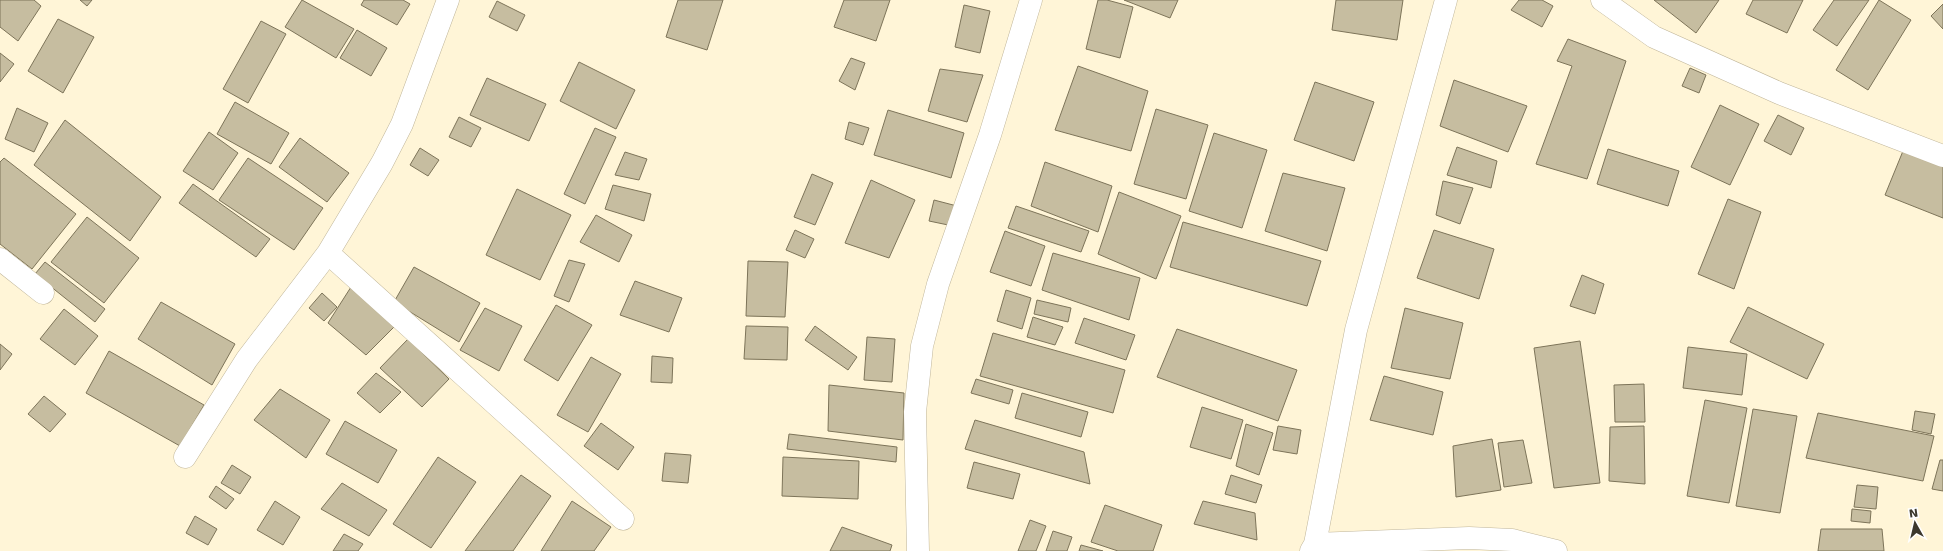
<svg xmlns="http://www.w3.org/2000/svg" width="1943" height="551" font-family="'DejaVu Sans',sans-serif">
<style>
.building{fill:#c6bda0;stroke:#7d7459}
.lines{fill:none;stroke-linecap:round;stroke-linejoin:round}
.minor-casing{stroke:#c0b69a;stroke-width:23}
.minor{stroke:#fff;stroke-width:22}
</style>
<rect width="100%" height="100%" fill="#fff5d7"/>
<!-- building -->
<path class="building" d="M0,0H34L41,6L18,41L0,27Z
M80,0H92L87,6Z
M302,0L354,29L336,58L285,27Z
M364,0H403L410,4L397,25L361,5Z
M678,0H723L707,50L666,37Z
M844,0H890L876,41L834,27Z
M1098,0H1107L1133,7L1120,58L1086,49Z
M1124,0H1178L1170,18Z
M1336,0H1403L1397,40L1332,30Z
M1519,0H1542L1553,6L1542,27L1511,10Z
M1654,0H1719L1696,33Z
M1753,0H1803L1787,33L1746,14Z
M1834,0H1869L1837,46L1813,30Z
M1879,0L1911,20L1868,90L1836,70Z
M497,1L525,15L517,31L489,17Z
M1943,4V29L1931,16Z
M964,5L990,11L980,53L955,47Z
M58,19L94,37L63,93L28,71Z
M261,21L286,34L248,103L223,89Z
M357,30L387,48L371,76L340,58Z
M1568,39L1626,61L1587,179L1536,164L1572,66L1557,61Z
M0,53L14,64L0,82Z
M851,58L865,63L855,90L839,81Z
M579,62L635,90L616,129L560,101Z
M1078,66L1148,91L1131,151L1055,130Z
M1690,68L1706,75L1699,93L1682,86Z
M940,69L983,75L967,122L928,111Z
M487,78L546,104L529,141L470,115Z
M1454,80L1527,106L1508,152L1440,126Z
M1315,82L1374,102L1354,161L1294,140Z
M235,102L289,133L271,164L217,134Z
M1720,105L1759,124L1730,185L1691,167Z
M17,108L48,123L34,152L5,139Z
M1156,109L1208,125L1186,199L1134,184Z
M888,110L964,133L951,178L874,155Z
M1778,115L1804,128L1791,155L1764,141Z
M459,117L481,128L471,147L449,137Z
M65,120L161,197L130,241L34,165Z
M849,122L869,128L863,145L845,139Z
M595,128L616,137L585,204L564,194Z
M209,132L238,153L213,190L183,171Z
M1214,133L1267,150L1242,228L1189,211Z
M300,138L349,173L327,202L279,167Z
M1457,147L1497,161L1491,188L1447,175Z
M420,148L439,160L428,176L410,165Z
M1608,149L1679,171L1668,206L1597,184Z
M1903,151L1943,167V218L1885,195Z
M625,152L647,159L639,180L615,175Z
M4,158L76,214L32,269L0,244V162Z
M248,158L323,208L294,250L219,200Z
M1045,162L1112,186L1098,232L1031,206Z
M1283,173L1345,188L1327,251L1265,231Z
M812,174L833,183L815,225L794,217Z
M871,180L915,200L889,258L845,243Z
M1443,181L1473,188L1460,224L1436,215Z
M193,184L270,239L256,257L179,203Z
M613,185L651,194L644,221L605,209Z
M517,189L571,215L540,280L486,255Z
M1119,192L1181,216L1156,279L1098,254Z
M1728,199L1761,212L1734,289L1698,274Z
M934,200L957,206L953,226L929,221Z
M1016,206L1089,231L1081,252L1008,228Z
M596,215L632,235L619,262L580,242Z
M87,217L139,258L104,303L51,262Z
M1183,222L1321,261L1307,306L1170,267Z
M795,230L814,239L805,258L786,250Z
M1434,230L1494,249L1479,299L1417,278Z
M1005,231L1045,246L1031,286L990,272Z
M1053,253L1140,278L1129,320L1042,290Z
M569,260L585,264L569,302L554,296Z
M748,261L788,262L785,317L746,316Z
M45,262L105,309L95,322L35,274Z
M414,267L480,303L459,342L394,302Z
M1582,275L1604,284L1595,314L1570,306Z
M635,281L682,298L669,332L620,315Z
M351,287L394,327L366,355L328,323Z
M1006,290L1031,298L1022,329L997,321Z
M322,293L337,307L324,321L309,308Z
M1037,300L1071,308L1068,322L1034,314Z
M161,302L235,344L212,385L138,339Z
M556,305L592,325L558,381L524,360Z
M1748,307L1824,344L1807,379L1730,342Z
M485,308L522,326L499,371L460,350Z
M1405,308L1463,323L1450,379L1391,368Z
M64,309L98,336L75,365L40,339Z
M1033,317L1063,327L1055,345L1027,337Z
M1084,318L1135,335L1126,360L1075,343Z
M746,326L788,327L787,360L744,359Z
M815,326L857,357L848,370L805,340Z
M1177,329L1297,370L1278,421L1157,377Z
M993,333L1125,370L1113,413L980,376Z
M867,337L895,339L892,382L864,380Z
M408,339L449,379L422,407L380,368Z
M1580,341L1600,483L1554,488L1534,348Z
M0,344L12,354L0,370Z
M1688,347L1747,354L1742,395L1683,388Z
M109,351L204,405L180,446L86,393Z
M652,356L673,358L672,383L651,382Z
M591,357L621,374L588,432L557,415Z
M376,373L401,392L380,413L357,393Z
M1384,376L1443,392L1433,435L1370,420Z
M976,379L1013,390L1009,404L971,393Z
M1644,384L1645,422H1615L1614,385Z
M829,385L904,393L903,440L828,431Z
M280,389L330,420L306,458L254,420Z
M1022,393L1088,412L1081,437L1015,418Z
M44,396L66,414L50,432L28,414Z
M1705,400L1747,408L1729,503L1687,496Z
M1202,407L1243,420L1231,459L1190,447Z
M1753,409L1797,416L1780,513L1736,506Z
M1915,411L1935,414L1931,434L1912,430Z
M1818,413L1934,436L1923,481L1806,458Z
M975,420L1084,452L1090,484L965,449Z
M345,421L397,450L378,483L326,454Z
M601,423L634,447L618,470L584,446Z
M1246,424L1273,433L1259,475L1236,466Z
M1278,426L1301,430L1297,454L1273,450Z
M1644,426L1645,484L1609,481L1610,427Z
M789,434L897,447L896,462L787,449Z
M1492,439L1501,490L1456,497L1453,446Z
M1523,440L1532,483L1504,487L1498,443Z
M665,453L691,455L688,483L662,481Z
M438,457L476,482L431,548L393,524Z
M783,457L859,461L858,499L782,496Z
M1940,460H1943V491L1932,489Z
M974,462L1020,474L1013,499L967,488Z
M232,465L251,477L240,494L221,483Z
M521,475L551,496L513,551H465Z
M1231,475L1262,485L1256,503L1225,494Z
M342,483L387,510L369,536L321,509Z
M1857,485L1878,487L1876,509L1854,507Z
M216,486L234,499L226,509L209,497Z
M275,501L300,517L283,545L257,530Z
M572,501L611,527L594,551H541Z
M1203,501L1255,513L1257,540L1194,524Z
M1105,505L1162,525L1153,551H1118L1091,542Z
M1852,509L1871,511L1870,523L1851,521Z
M195,516L217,529L208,545L186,533Z
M1030,520L1046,526L1036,551H1018Z
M842,527L892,545L890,551H830Z
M1821,529H1882L1884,551H1818Z
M1053,531L1072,537L1067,551H1046Z
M344,534L363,544L358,551H333Z
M1081,545L1103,551H1079Z"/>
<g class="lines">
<!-- minor casing -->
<g class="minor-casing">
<path id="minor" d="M1602,0L1654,37L1779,93L1943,156
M328,253L623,519
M0,259L43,293
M185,457L247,359L328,253L382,163L402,124L448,0
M1315,544L1469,538L1512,540L1556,551
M918,551L915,412L922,346L938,284L990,135L1031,0
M1311,551L1315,544L1356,330L1446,0"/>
</g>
<!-- minor -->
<use href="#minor" class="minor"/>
</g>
<!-- north arrow -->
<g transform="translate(1915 523) rotate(352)" stroke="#ffffff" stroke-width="3" paint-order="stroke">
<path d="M0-3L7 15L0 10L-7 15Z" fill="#3c382d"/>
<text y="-6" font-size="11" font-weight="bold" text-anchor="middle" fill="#3c382d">N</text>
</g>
</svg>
